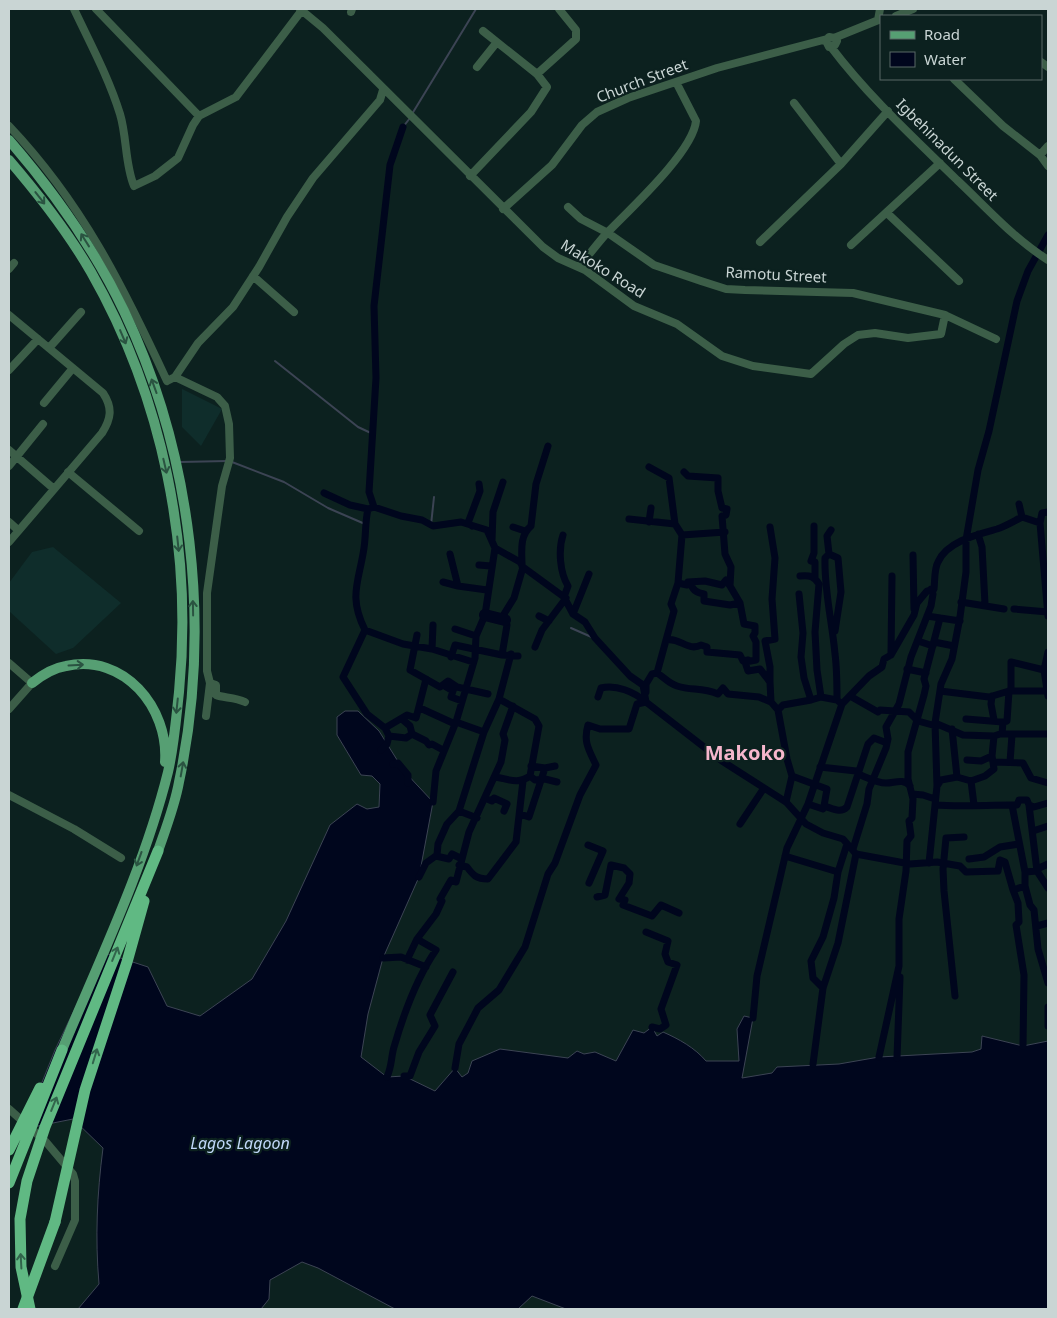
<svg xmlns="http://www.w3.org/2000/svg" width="1057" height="1318" font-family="'Noto Sans',sans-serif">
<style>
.built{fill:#0f2d2b}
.water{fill:#00061d;stroke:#3c4454}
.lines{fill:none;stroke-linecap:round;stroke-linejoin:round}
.stream{stroke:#3c4454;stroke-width:2}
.canal{stroke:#00061d;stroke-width:7}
.river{stroke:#00061d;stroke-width:12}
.minor{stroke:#3c5e48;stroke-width:8}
.major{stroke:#569f73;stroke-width:10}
.highway{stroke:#60b983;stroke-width:11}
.highway-bridge{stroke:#60b983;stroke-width:11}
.oneway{stroke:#2a5341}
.oneway2{stroke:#32654c}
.labels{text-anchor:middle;stroke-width:4.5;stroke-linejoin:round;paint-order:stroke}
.street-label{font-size:15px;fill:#c9d5d4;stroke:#0c211f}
.water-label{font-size:16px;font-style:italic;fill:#c1d9fa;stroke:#0c211f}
.district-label{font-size:20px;font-weight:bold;fill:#f6b6cc;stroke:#0c211f}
</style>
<rect width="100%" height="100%" fill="#0c211f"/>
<!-- built -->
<path class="built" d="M182,389L222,409L201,446L182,427Z
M53,547L121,603L73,648L56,654L9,611V583L32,552Z"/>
<!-- water -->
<path class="water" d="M345,711H358L379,731L404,771L433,802L419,877L383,958L368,1014L361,1057L387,1077L404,1076L435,1091L455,1068L462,1077L468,1073L472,1061L500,1049L568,1058L577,1051L584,1054L595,1052L616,1061L633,1030L644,1033L652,1027L657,1036L663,1032C679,1039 695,1048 706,1061H739L737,1029L744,1016L753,1018L742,1078L772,1073L777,1067L839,1064L879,1057L972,1052L981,1049L982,1036L1023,1046L1048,1041V1309H566L532,1296L518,1309H395L318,1268L302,1262L270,1280L269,1299L261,1309H78L99,1284C95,1238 97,1194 103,1148L73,1119L28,1128V1117L55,1050L102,952L148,967L167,1006L200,1016L252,979L286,921L330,825L357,804L367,809L379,807L380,784L372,776L361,775L337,735V717Z"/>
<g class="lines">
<!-- stream -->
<path class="stream" d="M412,114L476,9
M403,127L410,118
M275,361L358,427L373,434
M180,462L227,461
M232,462L284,482L328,508L365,524
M431,525L434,497
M571,628L596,639"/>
<!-- canal -->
<path class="canal" d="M649,467L669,478L675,524L682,535
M684,472L688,476L718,478V491L722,508L727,509L726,515L722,516L725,554L731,567L730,586L740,603L744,624L755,626V633L753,636L756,642V660L745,662L748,671L760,669L770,682L771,702L778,710L787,759L792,776L786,802
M324,493L350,505L368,509
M1019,504L1022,517L1040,523L1048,616
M374,507L401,516L422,520L433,526L461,522L487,530L495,548L520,562L523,567L564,597L573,614L585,622L595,638L630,676L643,685L646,702L722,761L786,802L806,824L823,833L843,839L856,854L910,864L937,862L960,866L966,872L998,871L1000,860L1005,862L1013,890L1025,886V872L1037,871L1048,888
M629,519L675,524
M649,522L651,508
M1040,523L1042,513L1048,512
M472,526L468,523L480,491L479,484
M814,526V553L811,561L815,562V578
M513,527L525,531
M770,527L775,558L772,599L775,639L765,641L770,667V682
M831,530L827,536L829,554L825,558C824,590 832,621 835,654C837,669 837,685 837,700L842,704
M978,534L982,547L985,604
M563,535C558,550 560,573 568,586L564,597
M492,540L493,512L503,482
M450,554L458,586L487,590
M829,554L838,558L841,592L835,631
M913,555L914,609
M479,565L491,566
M522,566C522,552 519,536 531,526L536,484L548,446
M800,576C810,575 814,576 819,584L815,632L817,670L821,697L837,700
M443,582L458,586
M688,582L705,581L722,585L726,580L730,586
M678,583L687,585L691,583C692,590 697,593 704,594V601L730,605L740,603
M799,594L803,633L801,657L804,678L811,700L821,697
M961,602L1004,609
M1014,609L1048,612
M573,614L589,574
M539,616L549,621
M927,616L960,621
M455,629L476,636
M365,630L403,644L432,649L473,662
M417,635L410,670L440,687L448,681L457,687L488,694
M666,640C680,637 688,652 701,645L707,647V652L740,655L743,661L748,660
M918,641L933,646
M934,642L954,646
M535,647L542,630L566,598
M432,649L433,625
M891,655L892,576
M518,656L502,655L507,625L504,614L514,598L523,567
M451,657L455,645L502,655
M907,669L926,673
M657,673C664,677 668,683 677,686C692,691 701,687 718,694L723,688L728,694L759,697L771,702
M443,685L453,691L451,697L462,701
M940,691L989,697L1009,691H1047
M1011,691V662L1044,670
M646,692V684L652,674L657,673L674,611L671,604L678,583L682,535L725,532
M850,696L878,712L880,710L909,712L918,721L936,726
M992,696L991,704L994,720
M1048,696L1044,670L1048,652
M598,697L601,688C616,684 634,692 646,702
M499,699L535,719L539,726L530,776
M420,708L455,724
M778,710L783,705L811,700
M402,719L410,726L412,734
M966,719L1003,722
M456,722L484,732
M385,728L407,715L416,718L426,679
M952,729L957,777L971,781L974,805
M1002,734L1003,722L1007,721L1009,691
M389,736L406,738L412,734L426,741L429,745L432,744L443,750
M994,736L963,735L935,723L941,684L952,659L960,617L966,572V540L978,470L989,431L1017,301L1028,271L1048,235
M381,750L387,744L389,736L385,728L367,714L343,677L365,630C348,596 359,582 364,548C366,535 365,522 368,509L374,507L369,492L376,378L374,306L390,165L403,127
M967,760L981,761L992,756
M994,762L1023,763L1031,778L1048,783
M1010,762L1012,735
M393,764L398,763L408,775V783
M531,766L545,768L555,766
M820,767L856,771L858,774C866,777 877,783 886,783C895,783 903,778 910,786
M792,776L827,789L824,806
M495,777C509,779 517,785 530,776L535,780L545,779L557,782
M971,781L985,776L994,769L992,756L994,736L1000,734H1048
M937,786L941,780L957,777
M912,794L923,795L935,799
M485,798L492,801L494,798L507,804L504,811
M433,802L436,771L456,722L475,658L476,636L485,615L495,548
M808,804L823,809L824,806C832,808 840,814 847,807L868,744L874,738L887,743
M935,805C960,807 986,805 1012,805L1025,872
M1012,805H1017L1019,800H1027L1029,805L1034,807L1048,803
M1029,805L1037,871
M459,811L477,818
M520,814L529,817L545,768
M740,824L764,788
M1033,831L1048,826
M588,845L603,851L589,883
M853,849L867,804L869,789L886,748L888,739L886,727L899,704L911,657L931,606L933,594L931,589
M436,856L449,859L452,854L462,859
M785,856L838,872
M969,859L984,857L1000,847L1019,844
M929,863L937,786L935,723
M459,865L467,867C473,875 476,879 488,879L516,842L523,781
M1037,869L1048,864
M419,877L426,863L437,855L438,844L447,824L459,811L484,732L499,699L511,654
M1025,886L1030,905L1034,910L1038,949L1048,983
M1013,890L1018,903L1019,922L1016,925L1024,975L1023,1046
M597,897L605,895L611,865L624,868L630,874L629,883L619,899L625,900L623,905L652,916L661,905L679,913
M1037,926L1048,923
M646,932L668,941L665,954L668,962L677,965L661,1009L666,1025L660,1029L652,1027
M383,958L401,957L426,967
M407,960L417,939L436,914L442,901L440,899L451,880L456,882L469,832L501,762L505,740L503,734L513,706
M823,988L813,978L811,961L823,937L834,898L838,872L847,844
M955,996L944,891L943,869L946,838L964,837
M1048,1007V1026
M753,1018L757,976L787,848L808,804L842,704L869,676L882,667L884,659L891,655L914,615L917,603L927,591L934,589C935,581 934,569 938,562C947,541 979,534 997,529C1006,526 1014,521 1022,517
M879,1057L899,966V919L906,871L907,841L911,836L909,821L912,818L913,799L908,779V752L924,695L926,686L924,679L940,618
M897,1058L900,977
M813,1064L823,988L838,943L856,854
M455,1068L459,1044L478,1008L499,990L525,947L548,874L555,863L580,795L596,765C589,750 583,742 588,725L600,729H629L637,704L646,702
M404,1076H410L419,1052L435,1026L430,1015L453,972
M387,1077C392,1066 391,1057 394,1047C403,1016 418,976 436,950L417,939"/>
<!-- river -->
<path class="river" d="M485,615L505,620"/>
<!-- minor -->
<path class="minor" d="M74,9C90,43 109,78 120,114C127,137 125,165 134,186L155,176L178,158L193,125L199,116L236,97L302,10
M96,9L199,116
M300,9L323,28L543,247L558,258L585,270L634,306L677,324L722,356L753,366L811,374L844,344L858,335L875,333L908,338L941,334L945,315
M351,12L352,9
M896,16L913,9
M878,20L880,9
M834,38L837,41L835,45L829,47L826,41L829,37L834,38L881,19
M831,47C868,96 914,138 957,180C987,208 1013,238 1048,260
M1041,62L1048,67
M477,67L497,42
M537,74L576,39V30L559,9
M954,79L1003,126L1040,155L1048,166
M794,103L841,164
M9,126C82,203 123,286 167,381L175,377L198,343L233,307L259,267L287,217L313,178L380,100L383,90
M1040,155L1048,146
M470,176L531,112L547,87L537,74L483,31
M568,207L581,219L608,233L654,265L701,281L726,289L745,290L853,293L945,315L996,339
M503,209L552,165L582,125L597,112L628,98L717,68L827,39
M887,213L959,281
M760,242L841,164L888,111
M851,245L940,163
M579,267C588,256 597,244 606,234C629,210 693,152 696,121L676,82
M9,269L14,263
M253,276L294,312
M9,315L103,393C113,408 111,419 102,433L9,542
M49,348L81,312
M9,370L38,339
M175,377L217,397L225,406L229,424L230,458L222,486L207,593V671L210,683L206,716
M44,403L73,368
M9,450L54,489
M9,466L43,424
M68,472L139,531
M9,522L18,530
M9,663L32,683L9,709
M210,683L216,685V695C223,698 235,697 245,702
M9,795L74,829L121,858
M9,1109L46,1142L73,1174L75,1181V1220L55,1266"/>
<!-- major -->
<path class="major" d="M9,140C54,192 94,248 124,311C192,454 212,626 179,782C175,805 166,828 158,851
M9,160C39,195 68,232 91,272C163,398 193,548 179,692C176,719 174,746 168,772C144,868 100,959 62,1050
M32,683C42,675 53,668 66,666C124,653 169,708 165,762"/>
<!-- highway -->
<path class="highway" d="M23,1309L55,1222"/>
<!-- highway-bridge -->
<path class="highway-bridge" d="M9,1150L40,1088
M9,1183L62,1050
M55,1222L85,1090L127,962L144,901
M30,1309L21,1267L20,1219L27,1181L45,1127L158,851"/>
</g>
<!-- one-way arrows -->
<defs><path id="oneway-shaft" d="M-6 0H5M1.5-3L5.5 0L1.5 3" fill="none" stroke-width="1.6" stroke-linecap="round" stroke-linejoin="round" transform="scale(1.25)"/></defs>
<g class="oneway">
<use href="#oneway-shaft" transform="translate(40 198) rotate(52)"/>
<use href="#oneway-shaft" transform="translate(85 240) rotate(-122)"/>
<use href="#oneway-shaft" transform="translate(123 337) rotate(67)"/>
<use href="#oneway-shaft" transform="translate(154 386) rotate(-110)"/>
<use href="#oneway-shaft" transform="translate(165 466) rotate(77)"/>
<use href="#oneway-shaft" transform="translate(178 544) rotate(84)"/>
<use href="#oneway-shaft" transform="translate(193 608) rotate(-91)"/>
<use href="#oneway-shaft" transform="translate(76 665) rotate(-3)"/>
<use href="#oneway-shaft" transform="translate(177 706) rotate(96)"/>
<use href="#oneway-shaft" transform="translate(182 769) rotate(-80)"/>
<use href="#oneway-shaft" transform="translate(139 859) rotate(110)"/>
</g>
<g class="oneway2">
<use href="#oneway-shaft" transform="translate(115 954) rotate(-68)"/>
<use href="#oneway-shaft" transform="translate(95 1056) rotate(-73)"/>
<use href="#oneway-shaft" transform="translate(54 1104) rotate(-68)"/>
<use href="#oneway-shaft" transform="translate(21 1261) rotate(-93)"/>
</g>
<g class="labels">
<!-- street labels -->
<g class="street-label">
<text transform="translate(642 81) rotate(-21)" y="5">Church Street</text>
<text transform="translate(947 150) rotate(45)" y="5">Igbehinadun Street</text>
<text transform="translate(603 269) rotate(32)" y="5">Makoko Road</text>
<text transform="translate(776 275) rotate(3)" y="5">Ramotu Street</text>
</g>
<!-- water labels -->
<g class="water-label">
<text x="240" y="1149">Lagos Lagoon</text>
</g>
<!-- district labels -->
<g class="district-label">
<text x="745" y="760">Makoko</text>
</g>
</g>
<!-- border -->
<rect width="1057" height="1318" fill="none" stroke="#c9d5d4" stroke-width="20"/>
<!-- legend -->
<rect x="880" y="15" width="162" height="65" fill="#0c211f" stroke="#586967"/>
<rect x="890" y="31" width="25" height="8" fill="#569f73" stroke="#586967"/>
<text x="924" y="40" font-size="15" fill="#c9d5d4">Road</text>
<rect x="890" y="52" width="25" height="15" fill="#00061d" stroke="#586967"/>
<text x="924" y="65" font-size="15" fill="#c9d5d4">Water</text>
</svg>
